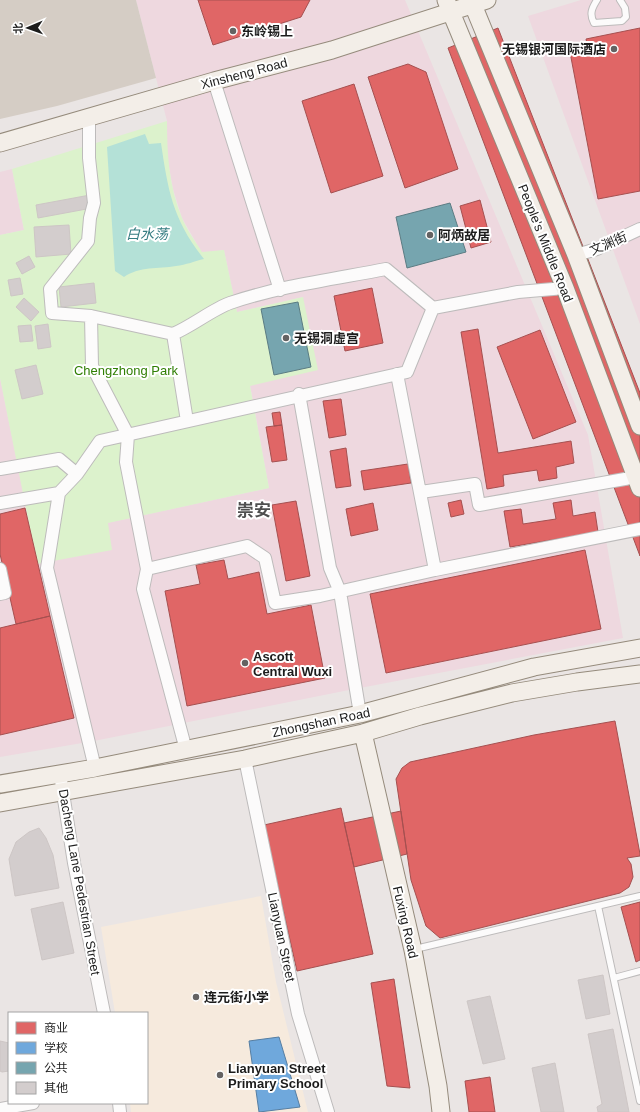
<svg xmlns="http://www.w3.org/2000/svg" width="640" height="1112" font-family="Arial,'Noto Sans SC',sans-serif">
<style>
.commercial{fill:#eed8df}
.education{fill:#f6eadd}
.construction{fill:#d5cdc5}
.park{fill:#dcf2cc}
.water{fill:#b4e1d7}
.shops{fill:#e06666;stroke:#a55050}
.schools{fill:#6fa8dc;stroke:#567ea2}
.public{fill:#76a5af;stroke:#5b7c83}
.building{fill:#d3cdcd;stroke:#cdc6c5}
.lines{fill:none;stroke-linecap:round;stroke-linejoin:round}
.lane-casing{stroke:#bdbbbb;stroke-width:8}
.street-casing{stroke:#bdbbbb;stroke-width:14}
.secondary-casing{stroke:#958b7c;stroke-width:19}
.lane{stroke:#fcfbfb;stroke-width:6}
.street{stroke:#fcfbfb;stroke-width:12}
.secondary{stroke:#f3eee8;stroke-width:17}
.poi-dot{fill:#646262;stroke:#fff;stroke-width:1.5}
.labels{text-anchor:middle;stroke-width:4;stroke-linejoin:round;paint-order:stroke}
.poi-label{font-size:13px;font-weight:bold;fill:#1c1c1c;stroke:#fff;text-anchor:start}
.street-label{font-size:13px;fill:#1c1c1c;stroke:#fff}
.park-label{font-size:13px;fill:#307f04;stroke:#fff}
.water-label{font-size:14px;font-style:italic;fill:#347c81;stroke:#fff}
.district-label{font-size:17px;font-weight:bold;fill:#4f4f4f;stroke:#fff}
</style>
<rect width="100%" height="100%" fill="#eae5e4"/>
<!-- commercial -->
<path class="commercial" d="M136,0H405L588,435L623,638L344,691L94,741L0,757V378L38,564L107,523L269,488L250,385L303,297L237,312L224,250L202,253L182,218L173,189L167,156V121Z
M581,0H640V324L528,16Z
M12,169L24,230L0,235V172Z"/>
<!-- education -->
<path class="education" d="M261,896L276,982L308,1112H131L130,1103H147V1013H115L101,927Z"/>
<!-- construction -->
<path class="construction" d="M0,0H136L156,78L57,106L0,119Z"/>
<!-- park -->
<path class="park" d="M167,121C167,154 169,187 182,218C187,230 195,241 202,252L224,250L237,312L303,297L318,370L250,386L269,488L108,523L112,550L37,564L0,378V235L24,230L12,169Z"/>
<!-- water -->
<path class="water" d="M145,134L149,144L161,143C168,191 173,220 204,259C195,261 186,265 176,266C158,269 140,266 124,277L115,271L107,147Z"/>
<!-- shops -->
<path class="shops" d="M198,0H310L301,17L213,45Z
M498,28L640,393V556L448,48Z
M640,28V191L598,199L569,47L587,44L586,39Z
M408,64L426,72L458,169L405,188L368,77Z
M354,84L383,176L331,193L302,101Z
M480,200L491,242L471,248L460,206Z
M372,288L383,343L345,351L334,296Z
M478,329L498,453L571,441L574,463L556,467L557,478L539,481L537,470L503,475L504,486L487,489L461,332Z
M540,330L576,422L533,439L497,347Z
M341,399L346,435L329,438L323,401Z
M280,412L282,425L274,426L272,413Z
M282,425L287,460L272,462L266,427Z
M346,448L351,486L336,488L330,451Z
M408,464L411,483L364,490L361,471Z
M461,500L464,514L451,517L448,503Z
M571,500L573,516L595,512L598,532L510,547L504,511L521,509L523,524L556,519L553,503Z
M296,501L310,576L286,581L272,505Z
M373,503L378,530L351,536L346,509Z
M25,508L50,616L16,624L0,554V514Z
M585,550L601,629L386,673L370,594Z
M224,560L228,579L259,572L267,614L311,605L325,678L187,706L165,591L200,584L196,565Z
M50,616L74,718L0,735V628Z
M615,721L640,854V856L627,858L631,864L633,877L629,887L620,893L440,938L426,926L411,880L396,779L402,768L410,762L534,735Z
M341,808L373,954L297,971L264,825Z
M401,811L407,854L354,867L344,823Z
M640,902V960L636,962L621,907Z
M394,979L410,1088L387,1086L371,983Z
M490,1077L495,1112H469L465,1081Z"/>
<!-- schools -->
<path class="schools" d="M279,1037L300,1107L259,1112L249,1041Z"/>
<!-- public -->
<path class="public" d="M450,203L466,252L407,268L396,217Z
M298,302L311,367L274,375L261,309Z"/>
<!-- building -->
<path class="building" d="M90,195L92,208L38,218L36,205Z
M69,225L71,254L36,257L34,227Z
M29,256L35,267L22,274L16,263Z
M20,278L23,294L11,296L8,280Z
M94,283L96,303L61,307L59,287Z
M24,298L39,312L31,321L16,307Z
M48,324L51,347L38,349L35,326Z
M31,325L33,341L20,342L18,326Z
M36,365L43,394L22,399L15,370Z
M39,828L46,838L53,855L59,888L15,896L9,859L16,842L29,832Z
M63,902L74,953L42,960L31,909Z
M603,975L610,1014L586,1019L578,980Z
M490,996L505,1059L483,1064L467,1001Z
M613,1029L629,1112H598L597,1107L602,1104L588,1034Z
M0,1041L9,1043V1071L2,1072L0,1071Z
M555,1063L564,1112H541L532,1068Z"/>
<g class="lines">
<!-- lane casing -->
<g class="lane-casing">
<path id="lane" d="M597,0C592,8 589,14 594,23L622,21L626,17L625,8L620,0
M598,906L640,1101
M415,949L640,896
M614,978L640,971"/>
</g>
<!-- street casing -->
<g class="street-casing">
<path id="street" d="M214,81L280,290
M89,117V158L94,203L90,218L88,241L50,289L52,313L91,316L92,366L128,435L126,462L147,569
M576,255L597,249L640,229
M91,316L173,334
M397,374L435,570
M299,394L330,568L340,592L360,714
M187,421L173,334C192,326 213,309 230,303C280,286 334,279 386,269L433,308L518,292L565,288
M0,469L59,459L77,474L59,493L0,503
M77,474L100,441L407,372L433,308
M421,492L475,484L479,505L636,477
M59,493L47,568L95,768
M0,569L5,593L0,594
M186,750L143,589L147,569L247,546L265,558L275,603L320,596L435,570L640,529
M245,759L298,1014L328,1112
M60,774L74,863L104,1013
M119,1103L120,1112
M0,1109L33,1103"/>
</g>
<!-- secondary casing -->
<g class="secondary-casing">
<path id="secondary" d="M446,0L565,288L640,488
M471,0L576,255L640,426
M0,143L214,81L332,50L487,0
M363,733L413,950L438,1086L441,1112
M0,784L95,768L360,714L534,667L640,648
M0,803L245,759L363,733L420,716L512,693L577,682L640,674"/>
</g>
<!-- lane -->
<use href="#lane" class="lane"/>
<!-- street -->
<use href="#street" class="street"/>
<!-- secondary -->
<use href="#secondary" class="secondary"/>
</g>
<!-- markers -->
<g class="poi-dot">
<circle cx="233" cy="31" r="4"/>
<circle cx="614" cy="49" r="4"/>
<circle cx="430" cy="235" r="4"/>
<circle cx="286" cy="338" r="4"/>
<circle cx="245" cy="663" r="4"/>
<circle cx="196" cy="997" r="4"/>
<circle cx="220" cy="1075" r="4"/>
</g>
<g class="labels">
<!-- poi labels -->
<g class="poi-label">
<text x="241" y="36">东岭锡上</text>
<text x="606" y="54" text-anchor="end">无锡银河国际酒店</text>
<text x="438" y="240">阿炳故居</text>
<text x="294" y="343">无锡洞虚宫</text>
<text x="253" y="661">Ascott<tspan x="253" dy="15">Central Wuxi</tspan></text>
<text x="204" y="1002">连元街小学</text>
<text x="228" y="1073">Lianyuan Street<tspan x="228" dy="15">Primary School</tspan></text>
</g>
<!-- street labels -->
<g class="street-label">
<text transform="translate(244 73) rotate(-15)" y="5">Xinsheng Road</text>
<text transform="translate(546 243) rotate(68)" y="5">People's Middle Road</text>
<text transform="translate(608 243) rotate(-23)" y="5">文渊街</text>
<text transform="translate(321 722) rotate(-12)" y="5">Zhongshan Road</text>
<text transform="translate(80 882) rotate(80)" y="5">Dacheng Lane Pedestrian Street</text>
<text transform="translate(406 922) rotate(77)" y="5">Fuxing Road</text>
<text transform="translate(282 937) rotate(78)" y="5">Lianyuan Street</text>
</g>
<!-- park labels -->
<g class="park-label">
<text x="126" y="375">Chengzhong Park</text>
</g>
<!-- water labels -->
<g class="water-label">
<text x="147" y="239">白水荡</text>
</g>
<!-- district labels -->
<g class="district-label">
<text x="254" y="516">崇安</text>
</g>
</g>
<!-- legend -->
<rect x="8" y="1012" width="140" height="92" fill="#ffffff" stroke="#a4a4a4"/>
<rect x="16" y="1022" width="20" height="12" fill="#e06666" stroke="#a4a4a4"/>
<text x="44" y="1032" font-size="12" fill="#1c1c1c">商业</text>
<rect x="16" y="1042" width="20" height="12" fill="#6fa8dc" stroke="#a4a4a4"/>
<text x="44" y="1052" font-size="12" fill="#1c1c1c">学校</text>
<rect x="16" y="1062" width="20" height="12" fill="#76a5af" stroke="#a4a4a4"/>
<text x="44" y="1072" font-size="12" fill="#1c1c1c">公共</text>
<rect x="16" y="1082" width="20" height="12" fill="#d3cdcd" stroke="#a4a4a4"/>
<text x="44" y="1092" font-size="12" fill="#1c1c1c">其他</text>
<!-- north arrow -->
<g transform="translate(28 28) rotate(268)" stroke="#ffffff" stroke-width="3" paint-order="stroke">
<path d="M0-3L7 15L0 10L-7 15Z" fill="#1c1c1c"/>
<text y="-6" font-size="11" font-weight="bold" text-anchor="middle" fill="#1c1c1c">北</text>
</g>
</svg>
